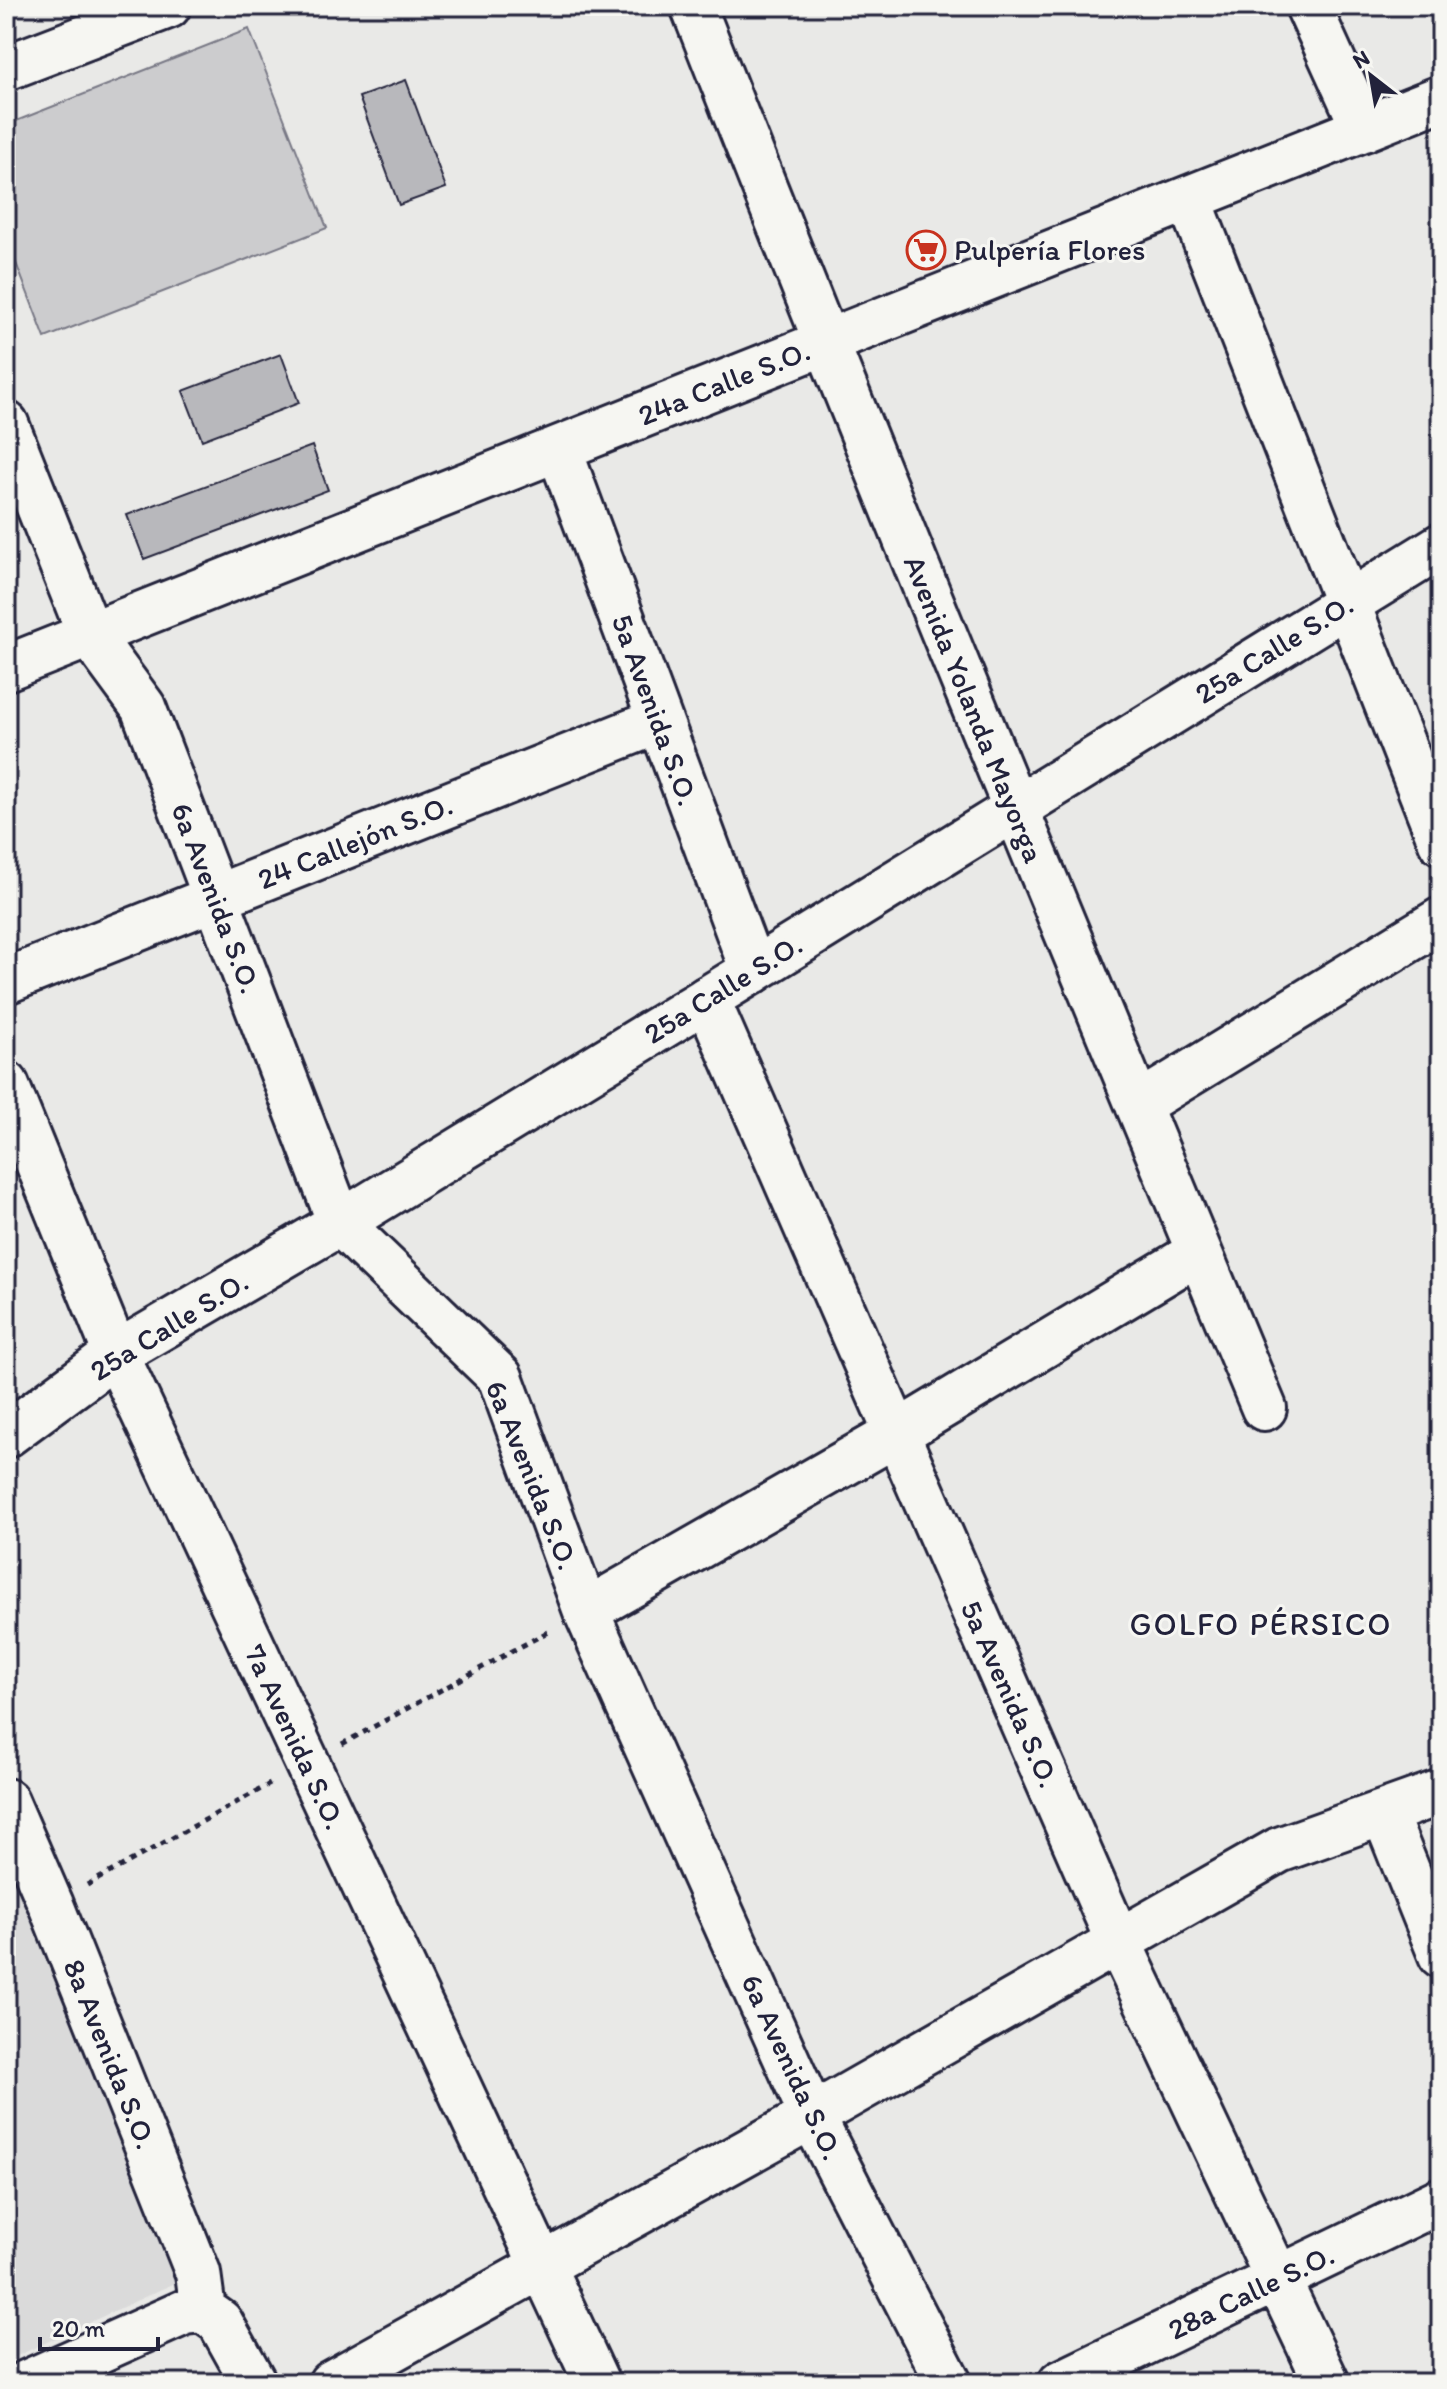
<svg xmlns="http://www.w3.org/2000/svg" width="1447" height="2389" font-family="Itim,sans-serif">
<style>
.built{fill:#dadada}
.green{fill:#ccccce;stroke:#777784;stroke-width:2}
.building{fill:#b8b8bc;stroke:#22223b;stroke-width:2}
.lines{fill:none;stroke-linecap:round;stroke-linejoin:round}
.street-casing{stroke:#22223b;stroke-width:50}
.secondary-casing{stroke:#22223b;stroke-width:50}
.path{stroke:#22223b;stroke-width:5;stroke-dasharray:6 6;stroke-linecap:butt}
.street{stroke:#f6f6f2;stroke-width:44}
.secondary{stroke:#f6f6f2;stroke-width:44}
.labels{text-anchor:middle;stroke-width:6;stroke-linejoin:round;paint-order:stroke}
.poi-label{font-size:30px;fill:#22223b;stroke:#f6f6f2;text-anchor:start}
.street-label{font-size:30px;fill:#22223b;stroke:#f6f6f2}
.neighbourhood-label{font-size:32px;letter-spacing:2px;fill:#22223b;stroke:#f6f6f2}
</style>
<rect width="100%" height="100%" fill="#e9e9e7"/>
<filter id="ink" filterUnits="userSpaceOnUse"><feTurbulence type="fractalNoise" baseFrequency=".0125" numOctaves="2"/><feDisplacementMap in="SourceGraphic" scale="16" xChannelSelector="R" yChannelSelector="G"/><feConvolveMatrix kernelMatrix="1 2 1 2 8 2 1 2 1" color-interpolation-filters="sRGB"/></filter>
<g filter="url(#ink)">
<!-- built -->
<path class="built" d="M6,1836L177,2282L6,2361Z"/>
<!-- green -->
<path class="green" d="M249,29L327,228L45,338L6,237V125Z"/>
<!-- building -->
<path class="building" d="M406,80L446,188L399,205L359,97Z
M281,354L299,403L202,440L183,391Z
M312,446L328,490L144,559L127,515Z"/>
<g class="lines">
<!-- street casing -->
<g class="street-casing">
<path id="street" d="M693,6C877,476 1070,942 1264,1408
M1308,6L1364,129
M6,68L168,6
M1189,199L1441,842
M6,424L90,635L143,707L340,1223L500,1377L586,1611L812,2116L949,2383
M559,449L753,971
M6,668L1441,98
M6,981L659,721
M707,999L1118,1941L1327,2383
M6,1084L116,1354L597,2383
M1138,1105L1441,920
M586,1611L896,1434L1199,1252
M6,1801L51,1905L198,2273L203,2310
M1384,1813L1441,1955
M26,2383L185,2312L203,2310L220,2322L254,2383
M331,2383L812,2116L1279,1850L1441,1792
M1061,2383L1441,2200"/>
</g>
<!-- secondary casing -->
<g class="secondary-casing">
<path id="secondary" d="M6,1435L116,1354L340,1223L707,999L1441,546"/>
</g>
<!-- path -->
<path class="path" d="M342,1744L551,1630
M87,1885L270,1784"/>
<!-- street -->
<use href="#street" class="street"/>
<!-- secondary -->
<use href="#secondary" class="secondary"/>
</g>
</g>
<!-- icons -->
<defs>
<g id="supermarket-ring" transform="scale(2)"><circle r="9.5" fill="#f6f6f2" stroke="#c8321e" stroke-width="1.5"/><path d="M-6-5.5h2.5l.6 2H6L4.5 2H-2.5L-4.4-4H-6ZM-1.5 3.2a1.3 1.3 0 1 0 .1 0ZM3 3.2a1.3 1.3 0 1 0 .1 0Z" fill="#c8321e"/></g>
</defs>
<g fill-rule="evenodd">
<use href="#supermarket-ring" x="926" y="250"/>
</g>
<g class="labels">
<!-- poi labels -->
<g class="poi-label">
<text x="954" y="260">Pulpería Flores</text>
</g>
<!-- street labels -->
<g class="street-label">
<text transform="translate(724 383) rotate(-22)" y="10">24a Calle S.O.</text>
<text transform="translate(1274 649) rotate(-32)" y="10">25a Calle S.O.</text>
<text transform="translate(974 709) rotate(68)" y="10">Avenida Yolanda Mayorga</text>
<text transform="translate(655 710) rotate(70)" y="10">5a Avenida S.O.</text>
<text transform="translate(355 842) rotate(-22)" y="10">24 Callejón S.O.</text>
<text transform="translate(216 898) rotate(69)" y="10">6a Avenida S.O.</text>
<text transform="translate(723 989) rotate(-32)" y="10">25a Calle S.O.</text>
<text transform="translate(169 1326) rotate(-32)" y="10">25a Calle S.O.</text>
<text transform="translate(532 1475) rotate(68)" y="10">6a Avenida S.O.</text>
<text transform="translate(1010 1694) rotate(66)" y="10">5a Avenida S.O.</text>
<text transform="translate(295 1737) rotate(65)" y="10">7a Avenida S.O.</text>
<text transform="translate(110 2054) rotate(68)" y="10">8a Avenida S.O.</text>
<text transform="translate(792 2067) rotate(65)" y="10">6a Avenida S.O.</text>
<text transform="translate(1251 2292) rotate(-26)" y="10">28a Calle S.O.</text>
</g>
<!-- neighbourhood labels -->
<g class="neighbourhood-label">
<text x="1261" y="1635">GOLFO PÉRSICO</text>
</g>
</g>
<!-- margin -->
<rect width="1447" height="2389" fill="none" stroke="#f6f6f2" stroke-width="32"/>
<rect x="16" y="16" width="1415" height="2357" fill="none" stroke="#22223b" stroke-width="3" filter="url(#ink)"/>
<!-- north arrow -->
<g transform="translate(1371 76) rotate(329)" stroke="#f6f6f2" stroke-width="6" paint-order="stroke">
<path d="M0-6L14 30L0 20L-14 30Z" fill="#22223b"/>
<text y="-12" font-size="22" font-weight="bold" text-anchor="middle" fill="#22223b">N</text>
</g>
<!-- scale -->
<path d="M40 2337v12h118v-12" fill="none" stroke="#22223b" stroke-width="4"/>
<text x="52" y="2337" font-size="24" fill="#22223b" stroke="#f6f6f2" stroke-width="6" paint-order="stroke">20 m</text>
</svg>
